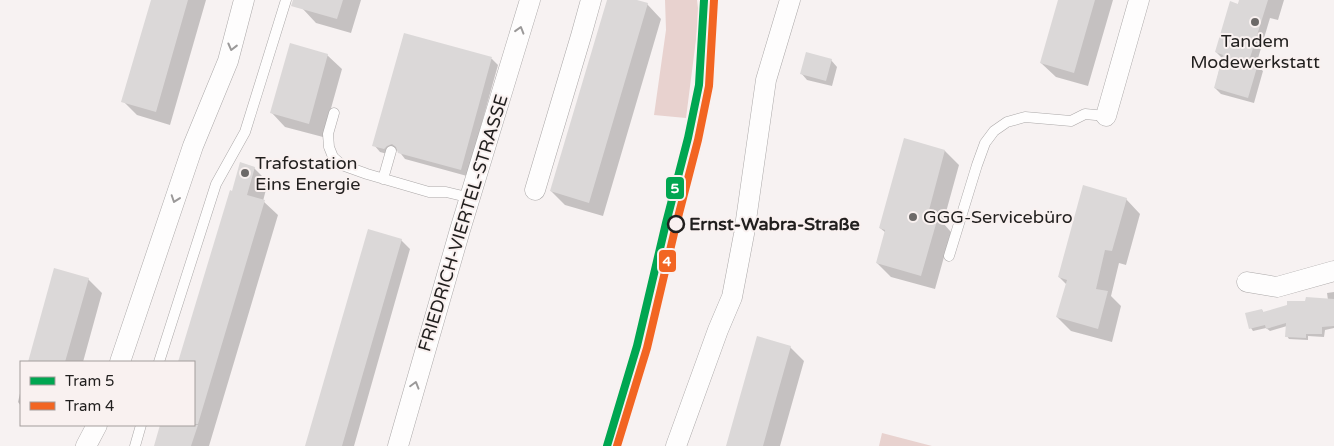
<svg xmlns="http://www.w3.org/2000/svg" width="1334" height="446" font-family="'Varela Round',sans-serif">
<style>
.green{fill:#e8d2cf}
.shadow{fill:#0003}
.building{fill:#dbd8d8}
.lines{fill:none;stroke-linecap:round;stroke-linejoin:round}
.lane-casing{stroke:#aba8a8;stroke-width:11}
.street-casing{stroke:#aba8a8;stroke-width:21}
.lane{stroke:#fefdfd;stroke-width:10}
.street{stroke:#fefdfd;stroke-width:20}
.tram-1-casing{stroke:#f9f1f0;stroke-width:11}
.tram-2-casing{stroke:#f9f1f0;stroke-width:11}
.tram-1{stroke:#00a651;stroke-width:8}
.tram-2{stroke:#f26522;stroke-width:8}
.oneway{stroke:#9b9999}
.poi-dot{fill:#6c6968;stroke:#f9f1f0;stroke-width:2}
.stop-dot{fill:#f9f1f0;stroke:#211f1e;stroke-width:2.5}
.labels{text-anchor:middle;stroke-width:4;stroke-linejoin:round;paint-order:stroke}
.poi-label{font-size:18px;fill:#211f1e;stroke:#f9f1f0;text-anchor:start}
.street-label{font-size:18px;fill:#211f1e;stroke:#f9f1f0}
.stop-label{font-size:18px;font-weight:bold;fill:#211f1e;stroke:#f9f1f0;text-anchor:start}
.line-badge{stroke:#f9f1f0;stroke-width:2}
.badge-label{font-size:14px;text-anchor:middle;font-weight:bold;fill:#fff}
</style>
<rect width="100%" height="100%" fill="#f7f2f2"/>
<!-- green -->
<path class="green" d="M665,0H697L699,16L686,118L654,115L666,30Z
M882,433L932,446H879Z"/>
<!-- shadow -->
<path class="shadow" d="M153,0H206L170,125L137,115L123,101Z
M304,0H361L351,33L316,23L302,8Z
M608,0H632L647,4L661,19L603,216L565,205L551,191Z
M1060,0H1113L1088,86L1056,77L1041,63Z
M1240,0H1284L1278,20L1270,18L1256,65L1263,71L1254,103L1221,94L1215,88L1222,58L1216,52Z
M404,35L492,59L498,65L467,176L405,159L398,150L393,152L391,155L380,152L374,145Z
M327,55L342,69L323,137L285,127L271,112Z
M831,60L837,67L832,86L807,80L801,73Z
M905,140L945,151L959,165L943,223L951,232L935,289L891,277L877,263L886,233L880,228Z
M254,168L268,182L263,201L278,215L209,446H155L161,425H194V362H180L231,192H233Z
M1126,199L1140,214L1126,265L1119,263L1111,296L1121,306L1112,342L1071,331L1057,317L1067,285L1059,277Z
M401,240L410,249L354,446H306Z
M55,270L88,279L102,293L83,362H29Z
M1334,292V328L1325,330L1324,337L1308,336V340L1289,339L1287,336V326L1270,331L1266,328L1253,331L1251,328L1262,310L1264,313L1307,303L1328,300L1327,293Z
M790,347L804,361L780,446H727Z
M21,389V406L18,402Z"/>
<!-- building -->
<path class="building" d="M151,0H188L156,112L121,102Z
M293,0H343L337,19L291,6Z
M607,0H637L648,3L589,203L550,191Z
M1058,0H1095L1074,73L1040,63Z
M1239,0H1268L1249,61L1258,64L1248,98L1214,88L1223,55L1215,52L1230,1L1238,4Z
M404,33L492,57L461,170L398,153L396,147L392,144L387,146L384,149L372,146Z
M290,43L328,54L309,124L270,113Z
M806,52L832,59L826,81L800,74Z
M904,138L945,150L928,214L938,217L921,276L876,263L885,230L879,228Z
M240,162L255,167L247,195L265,200L198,424H194V362H178L230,190L232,191Z
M1083,185L1127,198L1112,251L1105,250L1096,289L1108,291L1098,329L1056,317L1067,280L1058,277Z
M368,229L402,239L342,446H305Z
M54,268L89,278L65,362H28Z
M1306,297L1334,299V326L1322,327V334H1306V338L1285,337L1286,323L1266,329L1265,325L1249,329L1245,313L1262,309L1263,312L1287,305V301H1305Z
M757,336L791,346L776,399L763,446H726Z
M160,425H198L191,446H154Z"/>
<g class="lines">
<!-- lane casing -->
<g class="lane-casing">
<path id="lane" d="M334,113L328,134L329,147L333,157L342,165L367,174L429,192H446L471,198
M383,179L391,151
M949,256L977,165L985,143L994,131L1007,122L1025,117L1071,121L1085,114L1106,116
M159,362L216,184L245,132L286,0
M135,446L141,425"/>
</g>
<!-- street casing -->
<g class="street-casing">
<path id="street" d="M1106,116L1139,0
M535,190L581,36L591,0
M1247,282L1277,287L1334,271
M120,362L193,146L228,61L244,0
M86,446L97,425
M398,446L460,230L530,0
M676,446L718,330L732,297L744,234L766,80L790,0"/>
</g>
<!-- lane -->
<use href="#lane" class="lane"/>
<!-- street -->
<use href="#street" class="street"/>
<!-- tram-1 casing -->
<g class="tram-1-casing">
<path id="tram-1" d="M607,446L637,346L666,223L688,138L699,85L704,0"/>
</g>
<!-- tram-2 casing -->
<g class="tram-2-casing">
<path id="tram-2" d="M617,446L647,348L676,225L698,140L709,86L714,0"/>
</g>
<!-- tram-1 -->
<use href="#tram-1" class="tram-1"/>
<!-- tram-2 -->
<use href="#tram-2" class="tram-2"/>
</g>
<!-- one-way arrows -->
<defs><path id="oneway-chevron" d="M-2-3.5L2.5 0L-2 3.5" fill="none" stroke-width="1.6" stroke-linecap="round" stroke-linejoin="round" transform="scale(1.25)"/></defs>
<g class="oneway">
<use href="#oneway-chevron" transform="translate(520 30) rotate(-73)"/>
<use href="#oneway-chevron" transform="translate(232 47) rotate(104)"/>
<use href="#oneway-chevron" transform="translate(175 199) rotate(109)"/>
<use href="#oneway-chevron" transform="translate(415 385) rotate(-74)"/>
</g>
<!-- markers -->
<g class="poi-dot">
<circle cx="1255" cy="22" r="5"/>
<circle cx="245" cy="173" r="5"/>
<circle cx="913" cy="217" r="5"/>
</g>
<circle class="stop-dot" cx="676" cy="224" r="8"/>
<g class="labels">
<!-- poi labels -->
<g class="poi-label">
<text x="1255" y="47" text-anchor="middle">Tandem<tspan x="1255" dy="21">Modewerkstatt</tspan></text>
<text x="255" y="169">Trafostation<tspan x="255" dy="21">Eins Energie</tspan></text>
<text x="923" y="223">GGG-Servicebüro</text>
</g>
<!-- street labels -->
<g class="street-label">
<text transform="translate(463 223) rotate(-73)" y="6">FRIEDRICH-VIERTEL-STRASSE</text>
</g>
<!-- stop labels -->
<g class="stop-label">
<text x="689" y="230">Ernst-Wabra-Straße</text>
</g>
</g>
<g class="line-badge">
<rect x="665" y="176" width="20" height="24" rx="5" fill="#00a651"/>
<rect x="658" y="249" width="19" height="24" rx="5" fill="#f26522"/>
</g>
<g class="badge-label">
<text x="675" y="193">5</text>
<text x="667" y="266">4</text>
</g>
<!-- legend -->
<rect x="20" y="361" width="175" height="65" fill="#f9f1f0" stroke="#a39d9c"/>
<rect x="30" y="377" width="25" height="8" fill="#00a651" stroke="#a39d9c"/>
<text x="65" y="386" font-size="15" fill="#211f1e">Tram 5</text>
<rect x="30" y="402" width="25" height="8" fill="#f26522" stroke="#a39d9c"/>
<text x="65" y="411" font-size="15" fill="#211f1e">Tram 4</text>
</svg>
